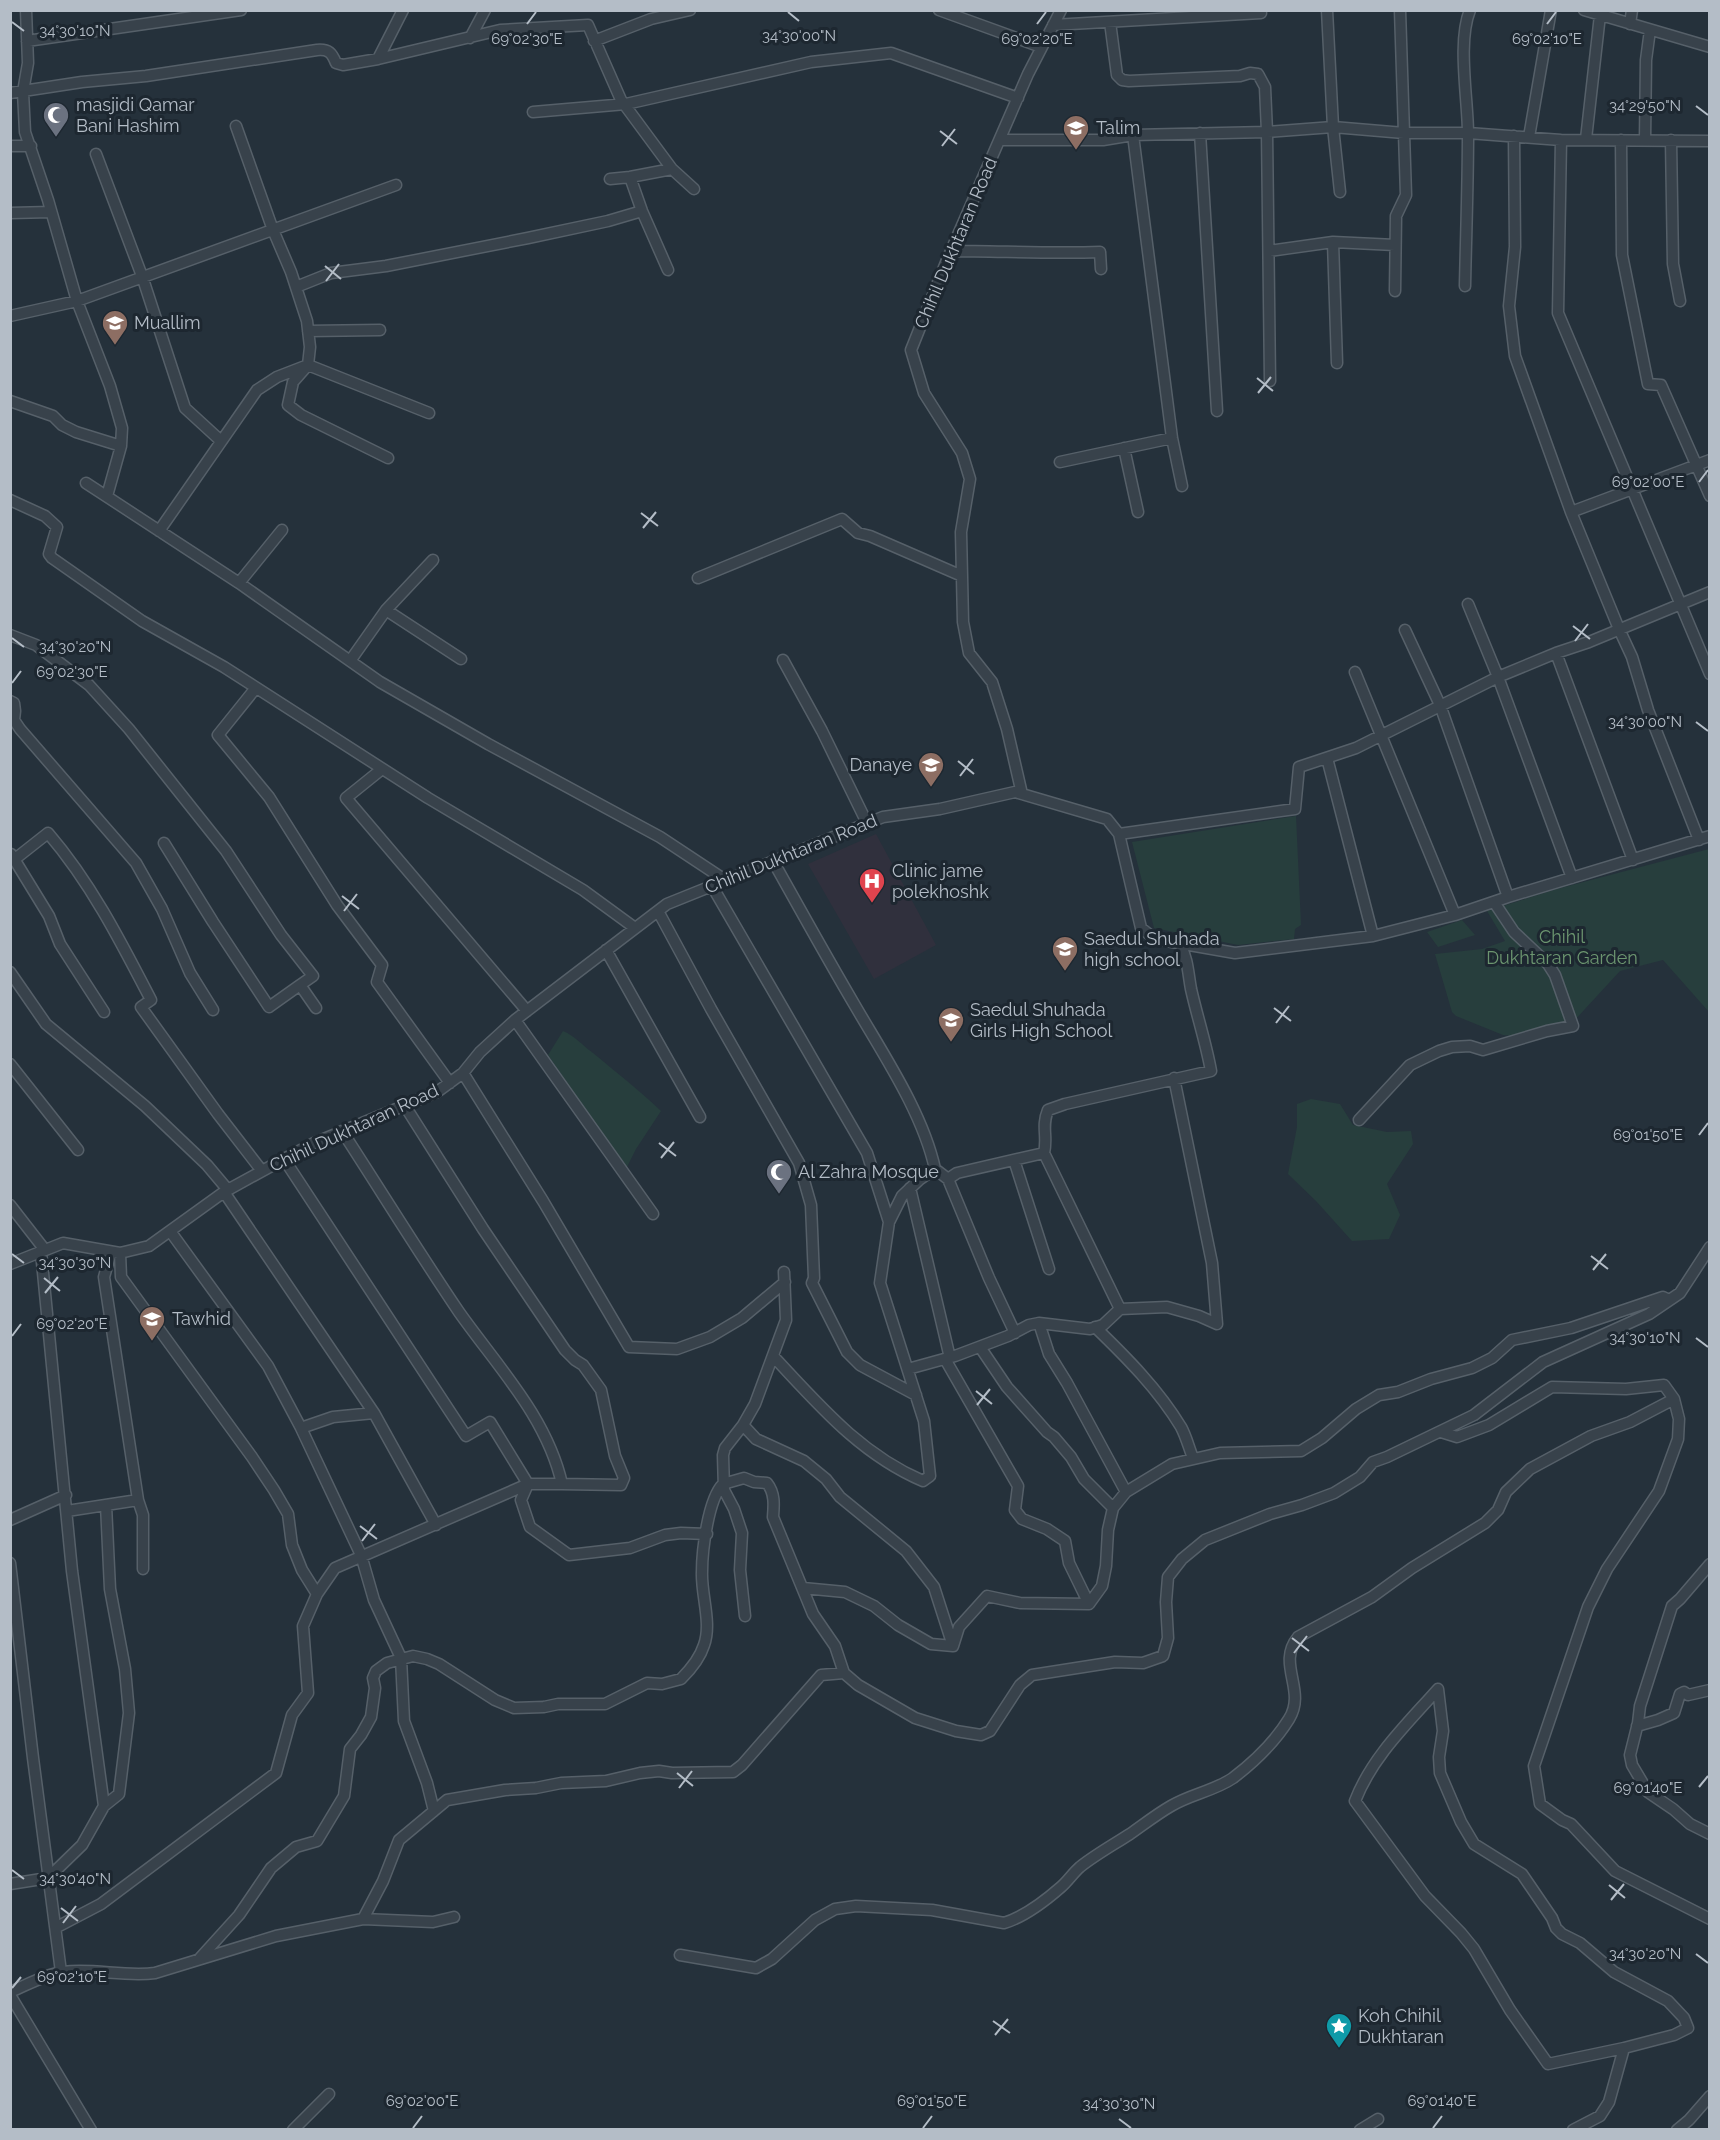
<svg xmlns="http://www.w3.org/2000/svg" width="1720" height="2140" font-family="Raleway,sans-serif">
<style>
.medical{fill:#30303d}
.green{fill:#273e3d}
.lines{fill:none;stroke-linecap:round;stroke-linejoin:round}
.minor-casing{stroke:#566069;stroke-width:13}
.minor{stroke:#38424b;stroke-width:10}
.ticks{fill:none;stroke:#b4bdc7;stroke-width:2}
.labels{text-anchor:middle;stroke-width:6;stroke-linejoin:round;paint-order:stroke}
.poi-label{font-size:18px;fill:#b4bdc7;stroke:#1d2730;text-anchor:start}
.street-label{font-size:18px;fill:#b4bdc7;stroke:#1d2730}
.park-label{font-size:18px;fill:#6c9670;stroke:#1d2730}
.ticks-label{font-size:15px;text-anchor:middle;fill:#b4bdc7;stroke:#1d2730;stroke-width:6;stroke-linejoin:round;paint-order:stroke}
</style>
<rect width="100%" height="100%" fill="#25313b"/>
<!-- medical -->
<path class="medical" d="M876,834L936,945L874,979L808,864Z"/>
<!-- green -->
<path class="green" d="M1296,816L1301,925L1295,929L1294,939L1238,945L1154,928L1132,842Z
M1709,849V1012L1663,960L1620,971L1573,1022L1522,1037L1503,1035L1456,1016L1452,1012L1435,954L1482,949L1505,941L1487,911L1557,889Z
M1462,920L1475,935L1438,947L1427,932Z
M563,1031C575,1036 582,1045 593,1053C616,1072 639,1090 661,1111L636,1149L626,1169L548,1055Z
M1311,1099L1340,1104L1353,1125L1387,1132L1411,1131L1413,1144L1387,1184L1400,1215L1389,1239L1352,1241L1316,1201L1288,1174L1297,1127V1104Z"/>
<g class="lines">
<!-- minor casing -->
<g class="minor-casing">
<path id="minor" d="M26,10L28,63L23,92L25,132L48,200L77,301L110,386L122,428L121,446L107,496
M939,10L1041,47
M1327,10L1333,127L1340,192
M1584,10L1710,47
M1110,22L1117,75L1122,80L1129,81L1240,76L1250,73L1258,74L1265,87L1267,132L1270,381
M1630,24L1632,10
M1053,25L1261,13
M470,38L485,10
M27,41L241,10
M594,41L651,19L690,10
M378,59L403,10
M10,93L82,82L146,76L317,50C329,49 332,53 336,63L343,65L378,59L500,30L588,25L621,100L672,169L694,189
M533,112L626,104L811,62L891,53L1018,98
M236,126L273,230L291,272L307,321L310,347L308,365L293,382L288,405L301,415L388,458
M1200,133L1217,411
M1133,135L1172,438L1182,486
M1514,136L1515,247L1509,306L1515,356L1571,512L1619,629L1632,657L1648,710L1699,840
M1529,137L1551,10
M1586,139L1600,15
M1001,140H1103L1133,135L1267,132L1333,127L1404,133H1468L1561,140L1710,141
M1561,140L1558,313L1710,674
M1621,140L1622,255L1648,384L1661,385L1710,496
M1645,140L1646,60L1650,30
M1671,140L1673,264L1680,301
M10,146H31
M96,154L142,276L185,408L221,441
M630,177L642,211L668,270
M610,179L630,177L672,169
M10,213L51,212
M1333,242L1337,363
M951,251C1001,251 1050,254 1100,252L1101,269
M1269,251L1333,242L1395,245
M1465,286C1466,235 1468,184 1468,134C1468,99 1457,42 1470,10
M296,287L331,273L386,266L528,238L608,221L642,211
M1395,291L1396,216L1406,195L1400,10
M10,316L77,301L396,185
M308,331L380,330
M10,401L53,416L62,425L76,432L121,446
M1124,448L1138,512
M1060,462L1172,438
M86,483L239,583L380,682L488,744L660,837L725,880
M10,500L45,516L57,527L49,554L52,558L142,621L224,667L428,798L583,890L635,928
M1571,512L1710,460
M159,531L257,390L277,377L308,365L429,413
M698,578L842,519L858,533L870,536L962,576
M239,583L282,530
M1468,604L1498,677L1572,878
M386,610L461,659
M1405,630L1440,705L1508,897
M10,635L36,645L89,685L129,729L226,851L281,935L313,976L300,985L316,1008
M1556,653L1633,860
M783,660L822,731L867,823
M350,661L386,610L433,560
M1355,672L1455,915
M255,689L218,735L269,797L337,905L382,965L377,982L450,1083
M10,701L14,703L15,711L14,720L20,729L136,863L162,909L190,973L213,1010
M1327,758L1373,936
M382,769L346,798L527,1011
M1022,794L1007,729L992,682L969,653L963,622L961,532L970,479L962,453L924,393L911,350L947,260L1028,74L1061,10
M1119,834L1295,809L1299,767L1356,748L1498,677L1556,653L1589,642L1710,592
M164,843L213,922L269,1007L300,985
M11,854L49,916L60,944L104,1012
M15,859L48,833C91,883 121,942 151,1000L141,1007L218,1114L262,1171
M712,886L867,1153L889,1222
M658,911L711,1009L799,1163L811,1205L814,1278L812,1283L847,1352L860,1365L916,1395
M606,950L700,1117
M10,972L46,1024L145,1106L207,1165L228,1190
M515,1020L653,1214
M10,1064L78,1150
M463,1073L543,1201L629,1347L677,1349L710,1337L742,1318L785,1282
M405,1106L483,1229L565,1350L575,1360L583,1365L601,1390L615,1456L624,1478L621,1485L562,1484
M1359,1120L1410,1065L1439,1051L1452,1047L1470,1046L1483,1050L1547,1031L1573,1026L1555,975L1548,964L1514,932L1494,902
M1044,1153L1120,1309
M284,1159L466,1436L490,1422L528,1484
M1014,1160L1049,1269
M935,1169L948,1179L957,1173L1044,1153C1048,1136 1041,1127 1048,1110L1065,1104L1211,1071C1206,1043 1197,1016 1191,989C1188,973 1188,959 1180,944
M948,1179L989,1278L1015,1333
M910,1188L950,1358
M224,1192L374,1413L436,1525
M10,1205L45,1250
M170,1231L268,1366L301,1428L361,1555L374,1600L401,1658L404,1721L427,1783L434,1811
M41,1252L72,1571L104,1806
M111,1252L104,1277L138,1500L143,1515V1569
M120,1253L121,1277L252,1457L274,1490L288,1514L292,1545L302,1570L317,1594
M10,1264L63,1243L120,1253L149,1246L224,1192L284,1159L314,1143L437,1092L463,1073L480,1052L515,1020L667,904L883,817L940,809L1015,792L1107,819L1119,834L1141,928L1155,939L1235,953L1373,936L1455,915L1508,897L1710,836
M1039,1323L1049,1354L1067,1383L1126,1492
M1095,1327C1126,1357 1158,1389 1181,1427C1186,1436 1189,1448 1193,1458
M980,1347L1007,1387L1047,1432L1054,1437L1071,1457L1084,1479L1113,1508
M773,1356C819,1405 860,1454 923,1481L930,1476L924,1421L880,1283L889,1222L902,1196L919,1180L935,1169C923,1114 885,1057 857,1009C828,960 801,911 773,861
M945,1359L1018,1486L1015,1510L1022,1519L1047,1529L1065,1541L1069,1563L1089,1604
M908,1369L955,1356L1008,1336L1029,1325L1039,1323L1090,1329L1103,1325L1120,1309L1167,1307L1199,1316L1217,1324L1212,1263L1174,1078
M743,1425L756,1439L804,1461L826,1479L840,1497L906,1551L934,1587L953,1646
M301,1428L333,1417L374,1413
M1441,1432L1457,1437L1489,1425L1552,1387L1626,1389L1664,1385L1674,1399L1679,1419L1678,1439L1659,1491L1607,1569L1588,1607L1534,1766L1540,1804L1562,1820L1571,1824L1615,1871L1710,1919
M528,1484L521,1500L530,1527L569,1555L630,1548L665,1535L681,1533L707,1534
M67,1511L138,1500
M10,1520L66,1495
M10,1563L33,1758L61,1972
M1710,1564L1680,1599L1672,1606L1640,1706L1638,1723L1630,1755L1632,1765L1648,1792L1673,1809L1690,1824L1710,1834
M803,1588L845,1592L874,1606L898,1625L931,1644L953,1646L959,1627L987,1596L1020,1603L1089,1604L1102,1586L1106,1566L1108,1530L1113,1508L1126,1492L1172,1464L1220,1453L1301,1451L1322,1438L1356,1409L1379,1395L1398,1392L1431,1379L1472,1368L1492,1358L1512,1340L1571,1328L1663,1297L1669,1300
M745,1616L740,1570L742,1533L734,1509L724,1490L723,1455L725,1448L743,1425L755,1404L786,1320L784,1272
M1438,1689L1443,1731L1439,1757L1440,1773L1461,1822L1474,1844L1522,1874L1552,1918L1556,1928L1562,1934L1580,1943L1614,1972L1668,2001L1684,2018L1688,2028L1674,2035L1624,2048L1609,2102L1600,2116L1573,2130
M1438,1689C1407,1724 1372,1757 1355,1801L1425,1896L1461,1933L1474,1949L1510,2010L1548,2064L1624,2048
M1637,1726L1658,1720L1674,1713L1680,1694L1684,1692L1688,1695L1710,1690
M10,1884L48,1878L82,1845L104,1806L119,1794L129,1713L125,1669L110,1589L106,1505
M363,1919L383,1881L399,1840L447,1800L505,1790L536,1788L561,1783L606,1781L640,1773L659,1771L672,1773L733,1772L742,1765L821,1675L844,1673
M57,1927L101,1904L276,1773L292,1715L308,1693L303,1626L317,1594L335,1568L528,1484H562C547,1417 497,1366 459,1312C419,1253 381,1191 342,1131
M680,1955L756,1968L772,1959L815,1920L835,1909L856,1906L932,1910L1004,1923C1024,1917 1045,1901 1061,1887C1068,1881 1073,1873 1080,1867C1095,1855 1113,1845 1130,1834C1143,1825 1157,1814 1171,1806C1191,1794 1214,1791 1233,1778C1254,1762 1276,1740 1289,1719C1307,1690 1276,1664 1298,1637L1372,1597L1412,1568L1485,1523L1498,1510L1506,1492L1530,1469L1591,1436L1630,1422L1674,1399
M200,1958L239,1915L271,1868L296,1847L317,1841L344,1796L350,1749L361,1735L371,1717L375,1688L373,1678L376,1671L387,1663L413,1656L427,1659L439,1664L495,1700L514,1708L544,1707L558,1704H605L647,1683L662,1684L681,1679C690,1670 700,1658 704,1645C712,1623 701,1595 702,1572C702,1551 708,1499 723,1484L744,1478L754,1482L767,1483C775,1493 774,1505 773,1517L813,1614L835,1646L844,1673L858,1685L915,1718L956,1731L981,1735L990,1731L1020,1685L1032,1675L1115,1662L1143,1663L1163,1656L1168,1638L1166,1602L1168,1577L1182,1559L1205,1540L1270,1514L1302,1505L1334,1493L1360,1477L1373,1462L1387,1457L1474,1415L1543,1362L1649,1314L1680,1293L1710,1247
M10,1992C27,1985 46,1974 63,1972C93,1968 125,1977 155,1973L276,1936L363,1919L433,1922L454,1917
M10,1995L91,2130
M293,2130L329,2094
M1360,2130L1378,2119
M1677,2130L1689,2120L1710,2096"/>
</g>
<!-- minor -->
<use href="#minor" class="minor"/>
</g>
<!-- ticks -->
<path class="ticks" d="M788,12L799,21M12,22L24,31M527,24L536,12M1037,24L1046,12M1547,24L1556,12M1696,106L1708,115M940,131L957,144M942,146L955,129M325,266L341,279M326,281L339,264M1257,378L1273,391M1258,393L1271,377M1699,482L1708,470M641,513L658,526M643,528L656,512M1573,626L1590,639M12,638L24,647M1575,641L1588,624M12,683L21,671M1696,722L1708,731M958,761L974,774M960,776L973,759M342,896L359,909M344,911L357,894M1274,1008L1291,1021M1276,1023L1289,1006M1699,1135L1708,1123M659,1143L676,1156M661,1158L674,1142M12,1254L24,1263M1591,1256L1608,1269M1593,1270L1606,1254M44,1278L60,1291M45,1293L58,1277M12,1336L21,1324M1696,1338L1708,1347M976,1391L992,1404M977,1405L990,1389M360,1526L377,1539M362,1541L375,1524M1292,1638L1309,1651M1294,1653L1307,1636M677,1773L693,1786M1699,1787L1708,1776M679,1788L692,1771M12,1870L24,1879M1609,1885L1625,1898M1611,1900L1624,1884M61,1908L78,1921M63,1923L76,1906M1696,1954L1708,1963M12,1988L21,1977M993,2021L1010,2033M995,2035L1008,2019M1119,2119L1131,2128M413,2128L422,2116M923,2128L932,2116M1433,2128L1442,2116"/>
<!-- icons -->
<defs>
<g id="mosque-pin" transform="scale(1.35)"><path d="M0 17L-7.5 6A9.5 9.5 0 1 1 7.5 6Z" fill="#6b7280" stroke="#1d2730"/><path d="M3.5-4.9A6 6 0 1 0 3.5 4.9A5 5 0 1 1 3.5-4.9Z" fill="#fff"/></g>
<g id="school-pin" transform="scale(1.35)"><path d="M0 17L-7.5 6A9.5 9.5 0 1 1 7.5 6Z" fill="#8d6e63" stroke="#1d2730"/><path d="M0-5L7-2L0 1L-7-2ZM-4 1L0 2.5L4 1V4Q0 6-4 4Z" fill="#fff"/></g>
<g id="hospital-pin" transform="scale(1.35)"><path d="M0 17L-7.5 6A9.5 9.5 0 1 1 7.5 6Z" fill="#e0444e" stroke="#1d2730"/><path d="M-5-5h3v3.5h4V-5h3V5h-3V1.5h-4V5h-3Z" fill="#fff"/></g>
<g id="sight-pin" transform="scale(1.35)"><path d="M0 17L-7.5 6A9.5 9.5 0 1 1 7.5 6Z" fill="#0f9aa8" stroke="#1d2730"/><path d="M0-6L1.8-2.2L6-1.7L2.9 1.2L3.7 5.4L0 3.3L-3.7 5.4L-2.9 1.2L-6-1.7L-1.8-2.2Z" fill="#fff"/></g>
</defs>
<g fill-rule="evenodd">
<use href="#mosque-pin" x="56" y="115"/>
<use href="#school-pin" x="1076" y="128"/>
<use href="#school-pin" x="115" y="323"/>
<use href="#school-pin" x="931" y="765"/>
<use href="#hospital-pin" x="872" y="881"/>
<use href="#school-pin" x="1065" y="949"/>
<use href="#school-pin" x="951" y="1020"/>
<use href="#mosque-pin" x="779" y="1172"/>
<use href="#school-pin" x="152" y="1319"/>
<use href="#sight-pin" x="1339" y="2026"/>
</g>
<g class="labels">
<!-- poi labels -->
<g class="poi-label">
<text x="76" y="111">masjidi Qamar<tspan x="76" dy="21">Bani Hashim</tspan></text>
<text x="1096" y="134">Talim</text>
<text x="134" y="329">Muallim</text>
<text x="912" y="771" text-anchor="end">Danaye</text>
<text x="892" y="877">Clinic jame<tspan x="892" dy="21">polekhoshk</tspan></text>
<text x="1084" y="945">Saedul Shuhada<tspan x="1084" dy="21">high school</tspan></text>
<text x="970" y="1016">Saedul Shuhada<tspan x="970" dy="21">Girls High School</tspan></text>
<text x="798" y="1178">Al Zahra Mosque</text>
<text x="172" y="1325">Tawhid</text>
<text x="1358" y="2022">Koh Chihil<tspan x="1358" dy="21">Dukhtaran</tspan></text>
</g>
<!-- street labels -->
<g class="street-label">
<text transform="translate(956 243) rotate(-67)" y="6">Chihil Dukhtaran Road</text>
<text transform="translate(791 854) rotate(-22)" y="6">Chihil Dukhtaran Road</text>
<text transform="translate(354 1128) rotate(-25)" y="6">Chihil Dukhtaran Road</text>
</g>
<!-- park labels -->
<g class="park-label">
<text x="1562" y="943">Chihil<tspan x="1562" dy="21">Dukhtaran Garden</tspan></text>
</g>
</g>
<g class="ticks-label">
<text x="75" y="36">34°30'10"N</text>
<text x="799" y="41">34°30'00"N</text>
<text x="527" y="44">69°02'30"E</text>
<text x="1037" y="44">69°02'20"E</text>
<text x="1547" y="44">69°02'10"E</text>
<text x="1645" y="111">34°29'50"N</text>
<text x="1648" y="487">69°02'00"E</text>
<text x="75" y="652">34°30'20"N</text>
<text x="72" y="677">69°02'30"E</text>
<text x="1645" y="727">34°30'00"N</text>
<text x="1648" y="1140">69°01'50"E</text>
<text x="75" y="1268">34°30'30"N</text>
<text x="72" y="1329">69°02'20"E</text>
<text x="1645" y="1343">34°30'10"N</text>
<text x="1648" y="1793">69°01'40"E</text>
<text x="75" y="1884">34°30'40"N</text>
<text x="1645" y="1959">34°30'20"N</text>
<text x="72" y="1982">69°02'10"E</text>
<text x="422" y="2106">69°02'00"E</text>
<text x="932" y="2106">69°01'50"E</text>
<text x="1442" y="2106">69°01'40"E</text>
<text x="1119" y="2109">34°30'30"N</text>
</g>
<!-- border -->
<rect width="1720" height="2140" fill="none" stroke="#b4bdc7" stroke-width="24"/>
</svg>
